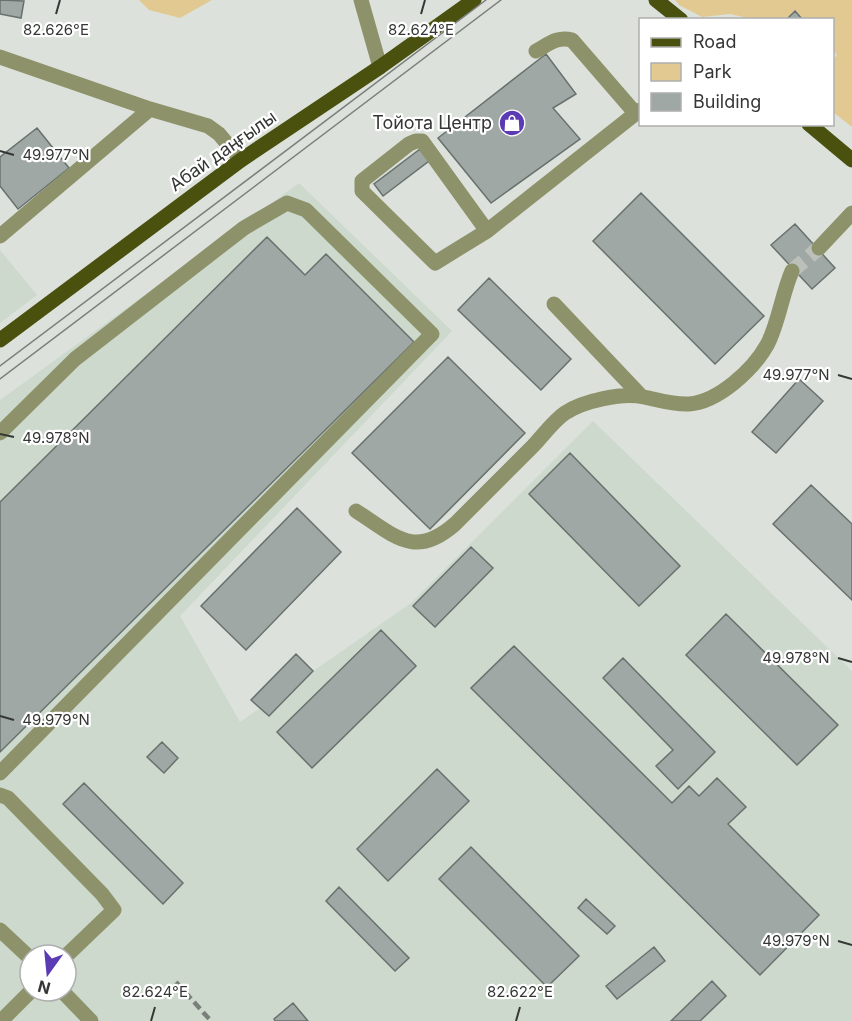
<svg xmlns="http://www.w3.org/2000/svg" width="852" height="1021" font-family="Inter,sans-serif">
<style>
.built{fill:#ccd9cc;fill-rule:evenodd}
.green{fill:#e2c992}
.building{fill:#9fa8a5;stroke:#68716e;stroke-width:1.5}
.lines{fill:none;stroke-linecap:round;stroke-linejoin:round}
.minor-tunnel{stroke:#bbc0ba;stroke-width:15;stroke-dasharray:15 8;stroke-linecap:butt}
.minor{stroke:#8d926a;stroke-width:15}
.major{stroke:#4a500d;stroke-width:15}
.tram{stroke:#7b7f7b;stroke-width:1.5}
.rail{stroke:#7b7f7b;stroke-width:4.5;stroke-dasharray:9 4.5;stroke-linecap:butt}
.ticks{fill:none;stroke:#353735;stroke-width:2}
.labels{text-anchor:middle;stroke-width:4.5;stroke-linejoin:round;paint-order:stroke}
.poi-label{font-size:18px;fill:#353735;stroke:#fff;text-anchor:end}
.street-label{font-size:18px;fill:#353735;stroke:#fff}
.ticks-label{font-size:15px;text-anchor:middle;fill:#353735;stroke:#fff;stroke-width:4.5;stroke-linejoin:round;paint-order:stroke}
</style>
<rect width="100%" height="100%" fill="#dce2db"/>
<!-- built -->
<path class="built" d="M299,183L452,331L180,616L240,722L411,603L593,421L852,671V1021H0V400ZM30,955H66V991H30Z
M0,250L37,295L0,323Z"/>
<!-- green -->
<path class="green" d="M139,0H212L180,18L149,10Z
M675,0H852V127L833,112V60L837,55L833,50L832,20L803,19L795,11L786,19H752L730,14L702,17L679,5Z"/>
<!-- building -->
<path class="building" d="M0,0L24,1L21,18L0,14Z
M795,11L803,20H786Z
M546,54L576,94L553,108L580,139L491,203L438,138Z
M37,128L69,168L18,209L0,186V157Z
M420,149L429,161L383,196L374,184Z
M641,193L764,316L715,364L593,241Z
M795,224L835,268L812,289L771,245Z
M267,237L305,275L326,254L414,342L0,752V502Z
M489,278L571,359L541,390L458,310Z
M448,357L525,433L430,529L352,453Z
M799,379L823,401L776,453L752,432Z
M570,453L680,566L639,606L529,494Z
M811,485L852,524V600L773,524Z
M297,508L341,552L246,650L201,606Z
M471,547L493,568L435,627L413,606Z
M726,614L838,725L797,765L686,655Z
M381,630L416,666L312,768L277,732Z
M514,646L672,803L689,786L699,796L717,778L746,807L728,824L819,915L760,975L471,688Z
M296,654L313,671L269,716L251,700Z
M623,658L715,752L678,789L656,766L673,750L603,678Z
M162,742L178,758L164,773L147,757Z
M437,769L469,801L388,881L357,849Z
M84,783L183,883L163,904L63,804Z
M471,847L579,956L547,987L439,879Z
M339,887L409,958L395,971L326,901Z
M586,899L615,926L607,934L578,908Z
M654,947L665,961L617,999L606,986Z
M712,981L726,996L700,1021H671Z
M293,1003L308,1021H275L274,1019Z"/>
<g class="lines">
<!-- minor-tunnel -->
<path class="minor-tunnel" d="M792,271L819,248"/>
<!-- minor -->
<path class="minor" d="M361,0L380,67
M536,51C549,44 557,36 572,40L636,114
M0,57L150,109L208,126L219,134L241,160
M487,231L422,141H416L409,144L362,181V191L435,263L487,231L640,110
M0,236L150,109
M819,248L852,213
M554,304L641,396
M0,433L75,359L244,228L287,203L306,210L432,334L0,773
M356,511C394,535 414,560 455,524C481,498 507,472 533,446C543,436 553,421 565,413C583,401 623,392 644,397C659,400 674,405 689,404C718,402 753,370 767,345C778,325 782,294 792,271
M0,795L8,798L102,894L114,910L66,956
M0,930L30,958
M62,991L91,1021
M1,1021L31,991"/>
<!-- major -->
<path class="major" d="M656,0L681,20
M809,124L852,160
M0,340L241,160L380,67L474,0"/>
<!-- tram -->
<path class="tram" d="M0,366L486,0
M0,379L501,0"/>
<!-- rail -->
<path class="rail" d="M176,982L211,1021"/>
</g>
<!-- ticks -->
<path class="ticks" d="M56,14L60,0M421,14L425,0M0,151L14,155M838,375L852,379M0,434L14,437M838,658L852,662M0,716L14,720M838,941L852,945M151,1021L155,1007M516,1021L520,1007"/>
<!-- icons -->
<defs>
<g id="shop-disc" transform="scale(1.35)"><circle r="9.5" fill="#5a3bb3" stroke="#fff"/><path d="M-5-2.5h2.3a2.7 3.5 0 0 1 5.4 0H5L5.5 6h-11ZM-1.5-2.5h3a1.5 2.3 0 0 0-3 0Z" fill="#fff"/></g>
</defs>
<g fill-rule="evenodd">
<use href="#shop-disc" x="512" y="123"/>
</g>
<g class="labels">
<!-- poi labels -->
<g class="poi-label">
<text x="492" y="129">Тойота Центр</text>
</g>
<!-- street labels -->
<g class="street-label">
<text transform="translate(223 151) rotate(-35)" y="6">Абай даңғылы</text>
</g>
</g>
<g class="ticks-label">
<text x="56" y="35">82.626°E</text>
<text x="421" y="35">82.624°E</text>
<text x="56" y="160">49.977°N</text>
<text x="796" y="380">49.977°N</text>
<text x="56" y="443">49.978°N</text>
<text x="796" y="663">49.978°N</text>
<text x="56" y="725">49.979°N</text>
<text x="796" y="946">49.979°N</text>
<text x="155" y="997">82.624°E</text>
<text x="520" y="997">82.622°E</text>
</g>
<!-- legend -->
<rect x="639" y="18" width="195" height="108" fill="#ffffff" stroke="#aeafae" stroke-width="1.5"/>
<rect x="651" y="38" width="30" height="9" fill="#4a500d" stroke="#aeafae" stroke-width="1.5"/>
<text x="693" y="48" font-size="18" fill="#353735">Road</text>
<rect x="651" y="63" width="30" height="18" fill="#e2c992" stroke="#aeafae" stroke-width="1.5"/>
<text x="693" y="78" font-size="18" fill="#353735">Park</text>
<rect x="651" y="93" width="30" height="18" fill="#9fa8a5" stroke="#aeafae" stroke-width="1.5"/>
<text x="693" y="108" font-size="18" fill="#353735">Building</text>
<!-- north arrow -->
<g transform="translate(48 973) rotate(195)"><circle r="28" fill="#ffffff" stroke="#aeafae" stroke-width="1.5"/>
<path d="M0-4.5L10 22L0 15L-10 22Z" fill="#5a3bb3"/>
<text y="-9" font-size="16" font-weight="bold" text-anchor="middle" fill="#353735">N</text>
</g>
</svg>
